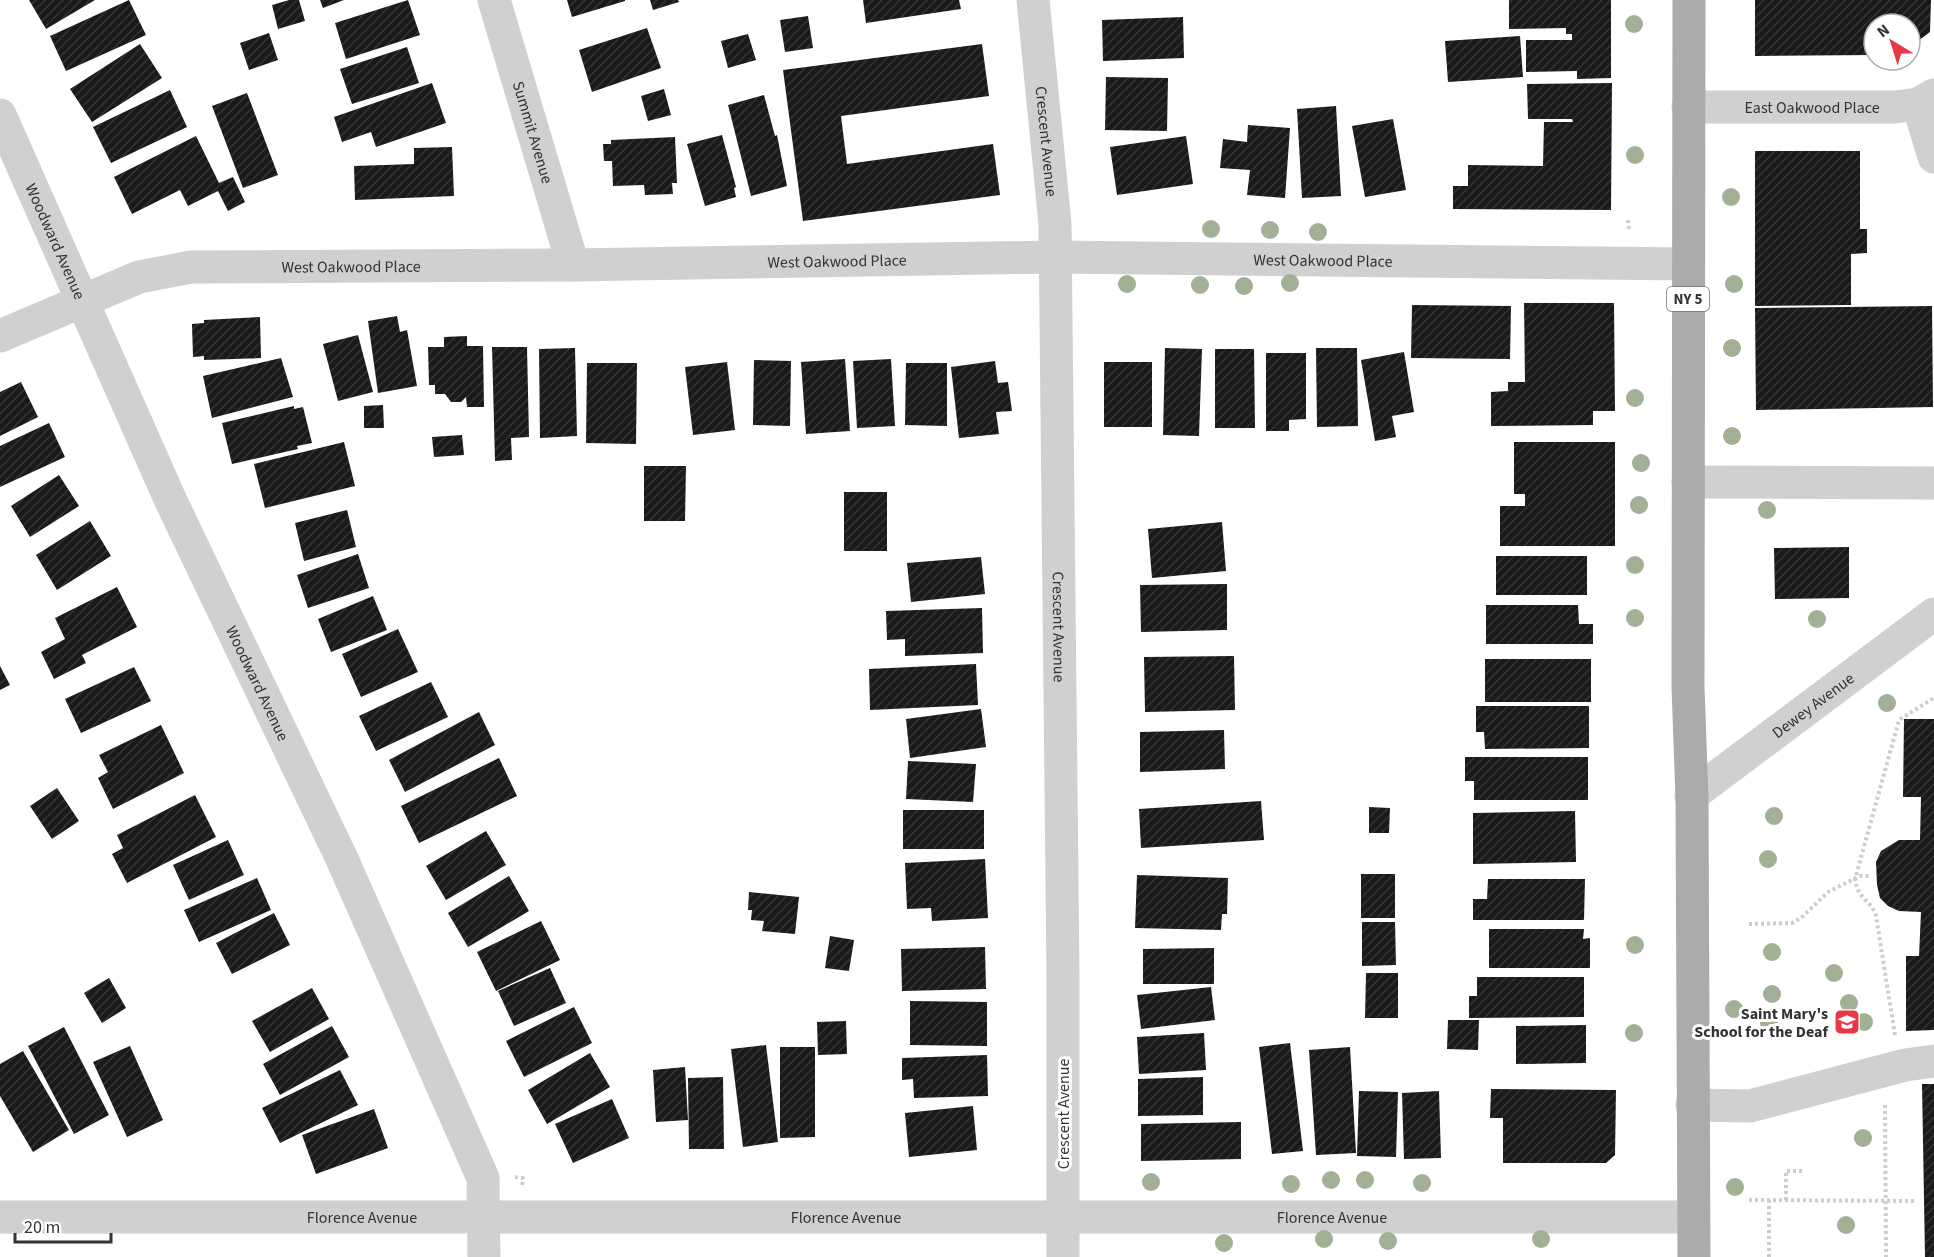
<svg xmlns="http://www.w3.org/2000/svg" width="1934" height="1257" font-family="'Source Sans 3',sans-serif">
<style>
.building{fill:url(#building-hatch)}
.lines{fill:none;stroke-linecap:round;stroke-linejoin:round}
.path{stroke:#cdcdcd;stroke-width:4;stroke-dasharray:3 3;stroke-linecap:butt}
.minor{stroke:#d0d0d0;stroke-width:33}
.major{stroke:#ababab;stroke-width:33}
.tree{fill:#a2b095}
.labels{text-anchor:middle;stroke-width:6;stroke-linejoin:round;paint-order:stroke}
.shield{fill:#fff;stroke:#707070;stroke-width:1.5}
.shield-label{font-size:15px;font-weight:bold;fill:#333}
.street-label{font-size:16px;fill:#333;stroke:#fff}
.poi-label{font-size:16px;font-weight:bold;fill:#333;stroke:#fff;text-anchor:end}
</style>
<defs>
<pattern id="building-hatch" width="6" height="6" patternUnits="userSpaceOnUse" patternTransform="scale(1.5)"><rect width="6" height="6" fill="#1a1a1a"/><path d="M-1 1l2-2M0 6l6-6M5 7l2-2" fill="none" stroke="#333"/></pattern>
</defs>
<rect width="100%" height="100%" fill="#fff"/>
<!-- building -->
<path class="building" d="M29,0H95L46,29Z
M129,0L146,35L66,71L50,36Z
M289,0H299L305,21L278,29L272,5Z
M320,0H344L323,8Z
M408,0L420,35L346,59L335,23Z
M567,0H625V1L572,17Z
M650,0H678L679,2L653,10Z
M863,0H959L961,9L866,23Z
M1509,0H1611V78L1577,79V71L1526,72V40H1572V34H1566V28L1509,29Z
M1755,0H1931L1930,32L1910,47V24H1874V55L1755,56Z
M808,16L813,48L785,52L780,20Z
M1183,17L1184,58L1103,61L1102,20Z
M647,28L661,68L592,92L579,50Z
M269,33L278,60L249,70L240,43Z
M748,34L756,60L728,68L721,41Z
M1520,36L1523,77L1448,82L1445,41Z
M140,44L162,78L92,122L70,89Z
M982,44L989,96L841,116L847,164L993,144L1000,195L803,221L783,70Z
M407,47L419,83L352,104L340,69Z
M1106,77L1168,78L1167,131L1105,130Z
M432,83L446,123L376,147L371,132L342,142L334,117Z
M1612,83L1611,210L1453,209V186H1468V165L1543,166L1544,122H1573L1572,119H1528L1527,84Z
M664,89L671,115L648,121L641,96Z
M170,90L187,127L111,163L93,127Z
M247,93L278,175L243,188L212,106Z
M764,95L775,136L777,135L787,186L751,196L728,105Z
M1336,106L1341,196L1302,198L1297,109Z
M1393,119L1406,190L1365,197L1352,126Z
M1248,125L1290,128L1285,198L1247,195L1250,170L1220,168L1223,139L1247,142Z
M722,135L736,187L734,188L736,197L705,206L687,144Z
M196,136L219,183L233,177L245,202L228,211L218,191L188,206L180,190L132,214L114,177Z
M1186,136L1193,184L1117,195L1110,147Z
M675,137L677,183H672L673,194L645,195L644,185L613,186L612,161H604L603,144H611V140Z
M452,147L454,196L355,200L354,166L414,164V148Z
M1755,151H1860V229H1867V253L1851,254V305L1755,306Z
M1524,303H1614L1615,411H1593V425L1491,426V392L1508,391V382H1525Z
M1412,305L1511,306L1510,359L1411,358Z
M1932,306L1933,407L1756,410L1755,308Z
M397,316L400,332L407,330L417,386L378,393L368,321Z
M260,317L261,358L204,360V356L193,357L192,324L204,323V320Z
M358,335L373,392L338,401L323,344Z
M467,336V346H483L484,407H467L466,397L461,402H451L445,394H435V385H429L428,347H444V337Z
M492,347H527L529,437L511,438L512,460L495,461Z
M575,348L577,436L540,438L539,349Z
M1165,348L1202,349L1199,436L1163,435Z
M1316,348H1357L1358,426L1317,427Z
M1215,349H1254L1255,428H1215Z
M1404,352L1414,412L1392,416L1396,437L1375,441L1361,360Z
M1266,353H1306V419L1289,420V431H1266Z
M281,358L293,397L212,418L203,376Z
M845,359L850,431L806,434L801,362Z
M891,359L895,426L857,428L853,361Z
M754,360L791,361L790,426L753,425Z
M995,361L998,383L1008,382L1012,411L996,412L999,434L959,438L951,367Z
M727,362L735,430L693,435L685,367Z
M1104,362H1152V427H1104Z
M587,363H637L636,444L586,443Z
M906,363H947V426L905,425Z
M21,382L38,417L0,436V392Z
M383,405L384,428H364V406Z
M294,406V409L303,407L312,443L297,446L298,449L232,464L222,423Z
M49,423L65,457L0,487V446Z
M462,435L464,455L434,457L432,437Z
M344,442L355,486L265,508L254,464Z
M1514,442H1615V546H1500V506H1525V494H1514Z
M644,466H686L685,521H644Z
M59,475L79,506L30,537L11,506Z
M844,492H887V551H844Z
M347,510L356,547L304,561L295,523Z
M90,521L111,556L57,590L36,555Z
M1222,522L1226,571L1152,578L1148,529Z
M1849,547V598L1775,599L1774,548Z
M358,554L369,588L308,608L297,575Z
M1496,556H1587V595H1496Z
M981,557L985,594L911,602L907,563Z
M1227,584V630L1141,632L1140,585Z
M117,587L137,627L82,655L86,663L54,679L41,652L65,639L55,618Z
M373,596L387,630L331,652L318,619Z
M1486,605H1578L1579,624H1593V644H1486Z
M982,608L983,653L905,656V639L887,640L886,611Z
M398,629L418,672L361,697L342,654Z
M1234,656L1235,710L1145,712L1144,657Z
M1485,659H1591V702H1485Z
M976,664L978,705L870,710L869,669Z
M0,666L10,685L0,690Z
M134,667L151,701L81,733L65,699Z
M431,682L448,717L376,751L359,716Z
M1476,706H1589V748L1485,749L1484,732H1476Z
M981,709L986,747L910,758L906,719Z
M479,712L495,745L405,792L389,760Z
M1904,719H1934V1030L1906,1031V956H1919L1921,912L1899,911L1888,906L1880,898L1877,885L1876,862L1881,851L1899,840H1920L1921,797H1903Z
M161,725L184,773L113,809L98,778L108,772L99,755Z
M1224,730L1225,769L1140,772V732Z
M1465,757H1588V800H1474V781H1465Z
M499,758L517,796L419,843L401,806Z
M908,761L976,764L973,802L906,799Z
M57,788L79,821L52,839L30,806Z
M195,795L216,837L127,883L112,854L123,848L117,835Z
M1261,801L1264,840L1141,848L1139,809Z
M1369,807L1390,808L1389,833H1369Z
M903,810H984V849H903Z
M1575,811L1576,862L1473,864V813Z
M486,831L506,865L446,900L426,866Z
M228,840L244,875L189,900L173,865Z
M985,859L988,918L932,921L931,908L907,909L905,863Z
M1361,874H1395V918H1361Z
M1137,875L1228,878L1227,914H1222L1221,930L1135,928Z
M509,876L529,911L468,947L448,913Z
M257,878L271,910L199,942L184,910Z
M1488,879H1585L1584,920H1473V899H1487Z
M749,892L799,897L795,934L762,931L764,921L751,920L752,910H748Z
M274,913L290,945L232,974L216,943Z
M541,921L560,960L496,991L477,952Z
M1362,922H1395L1396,965L1362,966Z
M1489,929H1584L1583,939L1590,938V968H1489Z
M830,936L854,940L849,971L825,968Z
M985,947L986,989L902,991L901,949Z
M1214,948V984H1143V949Z
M550,968L566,1003L514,1026L498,991Z
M1366,973H1398V1018H1365Z
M1477,977H1584V1017L1469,1018V996H1477Z
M109,978L126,1008L102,1023L84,993Z
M1211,987L1215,1020L1141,1029L1137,995Z
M312,988L329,1019L270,1052L252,1021Z
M910,1001L987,1002V1046L910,1045Z
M574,1007L592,1043L524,1077L506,1041Z
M1448,1020H1479L1478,1050L1447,1049Z
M846,1021L847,1054L818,1055L817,1022Z
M1586,1025V1063L1516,1064V1026Z
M332,1026L349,1057L280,1095L263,1064Z
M64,1027L109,1115L74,1134L28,1046Z
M1204,1033L1206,1070L1139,1074L1137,1037Z
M1290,1043L1303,1151L1272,1154L1259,1047Z
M766,1045L778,1142L743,1147L731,1049Z
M130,1046L163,1120L127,1137L93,1062Z
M780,1047H815V1137L780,1138Z
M1350,1047L1356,1153L1316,1155L1309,1050Z
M23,1051L69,1130L33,1152L0,1096V1064Z
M590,1053L610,1087L547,1124L528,1090Z
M987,1055L988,1096L914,1098L913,1079L902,1080V1058Z
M685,1067L688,1120L656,1122L653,1070Z
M340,1070L358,1105L280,1143L262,1108Z
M723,1077L724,1149H689L688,1078Z
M1203,1077V1115L1138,1116V1079Z
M1922,1084H1934V1257H1925Z
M1491,1089L1616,1090L1615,1155L1606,1163H1503V1118H1490Z
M1359,1091L1398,1092L1396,1157L1357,1156Z
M1439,1091L1441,1158L1404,1159L1402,1093Z
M612,1099L629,1138L573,1163L555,1124Z
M973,1106L977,1150L909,1157L905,1113Z
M374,1109L388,1148L316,1174L302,1135Z
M1241,1122V1159L1141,1161V1124Z"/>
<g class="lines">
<!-- path -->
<path class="path" d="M1628,220L1629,229
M1749,924L1792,923L1801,918L1828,892L1860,876H1871
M1895,1035L1876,916C1870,898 1859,902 1855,879L1899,720L1934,698
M1885,1105L1886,1257
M515,1177L523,1178L522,1186
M1749,1200L1916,1201
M1769,1200V1257
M1786,1200V1171H1805"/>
<!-- minor -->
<g class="minor">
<path id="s1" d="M494,0L573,265"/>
<path id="s2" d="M1033,0L1055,224L1063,976V1257"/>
<path d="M1918,104L1934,157"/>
<path id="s3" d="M1688,107H1895L1918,104L1934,95"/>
<path id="s4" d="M0,115L170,499L342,859L483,1178L484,1257"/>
<path id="s5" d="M0,336L139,277L191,267L573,265L1054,257L1688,264"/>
<path d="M1688,482L1934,483"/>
<path id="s6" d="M1691,796L1934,614"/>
<path d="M1692,1105L1750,1106L1905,1065L1934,1061"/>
<path id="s7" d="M0,1217H1693"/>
</g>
<!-- major -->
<path class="major" d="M1689,0L1688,687L1692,798L1694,1257"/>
</g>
<!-- trees -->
<g class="tree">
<circle cx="1634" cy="24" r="9"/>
<circle cx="1635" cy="155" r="9"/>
<circle cx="1731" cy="197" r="9"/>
<circle cx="1211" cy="229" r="9"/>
<circle cx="1270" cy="230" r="9"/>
<circle cx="1318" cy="232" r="9"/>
<circle cx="1290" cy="283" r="9"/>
<circle cx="1127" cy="284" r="9"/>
<circle cx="1734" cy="284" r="9"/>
<circle cx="1200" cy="285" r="9"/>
<circle cx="1244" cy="286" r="9"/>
<circle cx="1732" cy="348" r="9"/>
<circle cx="1635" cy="398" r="9"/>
<circle cx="1732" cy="436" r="9"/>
<circle cx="1641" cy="463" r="9"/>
<circle cx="1639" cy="505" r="9"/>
<circle cx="1767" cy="510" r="9"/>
<circle cx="1635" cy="565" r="9"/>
<circle cx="1635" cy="618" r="9"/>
<circle cx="1817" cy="619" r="9"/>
<circle cx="1887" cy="703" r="9"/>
<circle cx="1774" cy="816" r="9"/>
<circle cx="1768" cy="859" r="9"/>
<circle cx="1635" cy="945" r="9"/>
<circle cx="1772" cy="952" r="9"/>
<circle cx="1834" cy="973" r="9"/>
<circle cx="1772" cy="994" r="9"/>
<circle cx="1849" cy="1003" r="9"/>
<circle cx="1734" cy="1009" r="9"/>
<circle cx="1864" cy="1022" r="9"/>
<circle cx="1769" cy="1023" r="9"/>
<circle cx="1634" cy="1033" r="9"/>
<circle cx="1863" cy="1138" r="9"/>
<circle cx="1331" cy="1180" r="9"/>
<circle cx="1365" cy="1180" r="9"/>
<circle cx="1151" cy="1182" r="9"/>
<circle cx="1422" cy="1183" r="9"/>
<circle cx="1291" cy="1184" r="9"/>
<circle cx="1735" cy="1187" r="9"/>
<circle cx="1846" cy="1225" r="9"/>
<circle cx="1324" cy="1239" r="9"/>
<circle cx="1541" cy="1239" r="9"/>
<circle cx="1388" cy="1241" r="9"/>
<circle cx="1224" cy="1243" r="9"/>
</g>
<!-- icons -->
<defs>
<g id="school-square" transform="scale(1.35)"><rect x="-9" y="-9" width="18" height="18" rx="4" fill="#e63946" stroke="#fff"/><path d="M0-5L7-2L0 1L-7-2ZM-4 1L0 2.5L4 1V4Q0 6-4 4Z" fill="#fff"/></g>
</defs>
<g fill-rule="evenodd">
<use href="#school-square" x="1847" y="1022"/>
</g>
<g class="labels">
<!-- shield labels -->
<rect class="shield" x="1667" y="287" width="42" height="24" rx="4.5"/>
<g class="shield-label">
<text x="1688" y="304">NY 5</text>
</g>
<!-- street labels -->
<g class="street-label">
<text dy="6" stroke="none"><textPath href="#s3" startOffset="124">East Oakwood Place</textPath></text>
<text dy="6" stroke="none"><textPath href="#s1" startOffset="138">Summit Avenue</textPath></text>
<text dy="6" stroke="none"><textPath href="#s2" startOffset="142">Crescent Avenue</textPath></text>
<text dy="6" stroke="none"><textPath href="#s4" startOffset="138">Woodward Avenue</textPath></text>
<text dy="6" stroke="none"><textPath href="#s5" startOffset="850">West Oakwood Place</textPath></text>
<text dy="6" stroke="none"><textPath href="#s5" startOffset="1336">West Oakwood Place</textPath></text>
<text dy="6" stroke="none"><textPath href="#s5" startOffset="364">West Oakwood Place</textPath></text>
<text dy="6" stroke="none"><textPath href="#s2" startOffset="628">Crescent Avenue</textPath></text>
<text dy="6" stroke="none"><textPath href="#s4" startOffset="624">Woodward Avenue</textPath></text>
<text dy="6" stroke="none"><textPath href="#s6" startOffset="152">Dewey Avenue</textPath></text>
<text transform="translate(1063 1114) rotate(-90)" y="6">Crescent Avenue</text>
<text dy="6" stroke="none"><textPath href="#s7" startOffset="846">Florence Avenue</textPath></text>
<text dy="6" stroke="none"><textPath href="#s7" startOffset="362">Florence Avenue</textPath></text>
<text dy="6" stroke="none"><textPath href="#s7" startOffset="1332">Florence Avenue</textPath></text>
</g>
<!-- poi labels -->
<g class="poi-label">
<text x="1828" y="1019">Saint Mary's<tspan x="1828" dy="18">School for the Deaf</tspan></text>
</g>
</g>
<!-- north arrow -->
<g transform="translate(1892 42) rotate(322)"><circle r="28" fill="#ffffff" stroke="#adadad" stroke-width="1.5"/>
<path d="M0-4.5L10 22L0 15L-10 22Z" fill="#e63946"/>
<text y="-9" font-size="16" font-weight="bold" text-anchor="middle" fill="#333333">N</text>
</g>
<!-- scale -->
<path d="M15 1233v9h96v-9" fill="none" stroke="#333333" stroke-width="3"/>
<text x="24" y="1233" font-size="18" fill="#333333" stroke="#ffffff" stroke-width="4.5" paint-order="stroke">20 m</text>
</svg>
